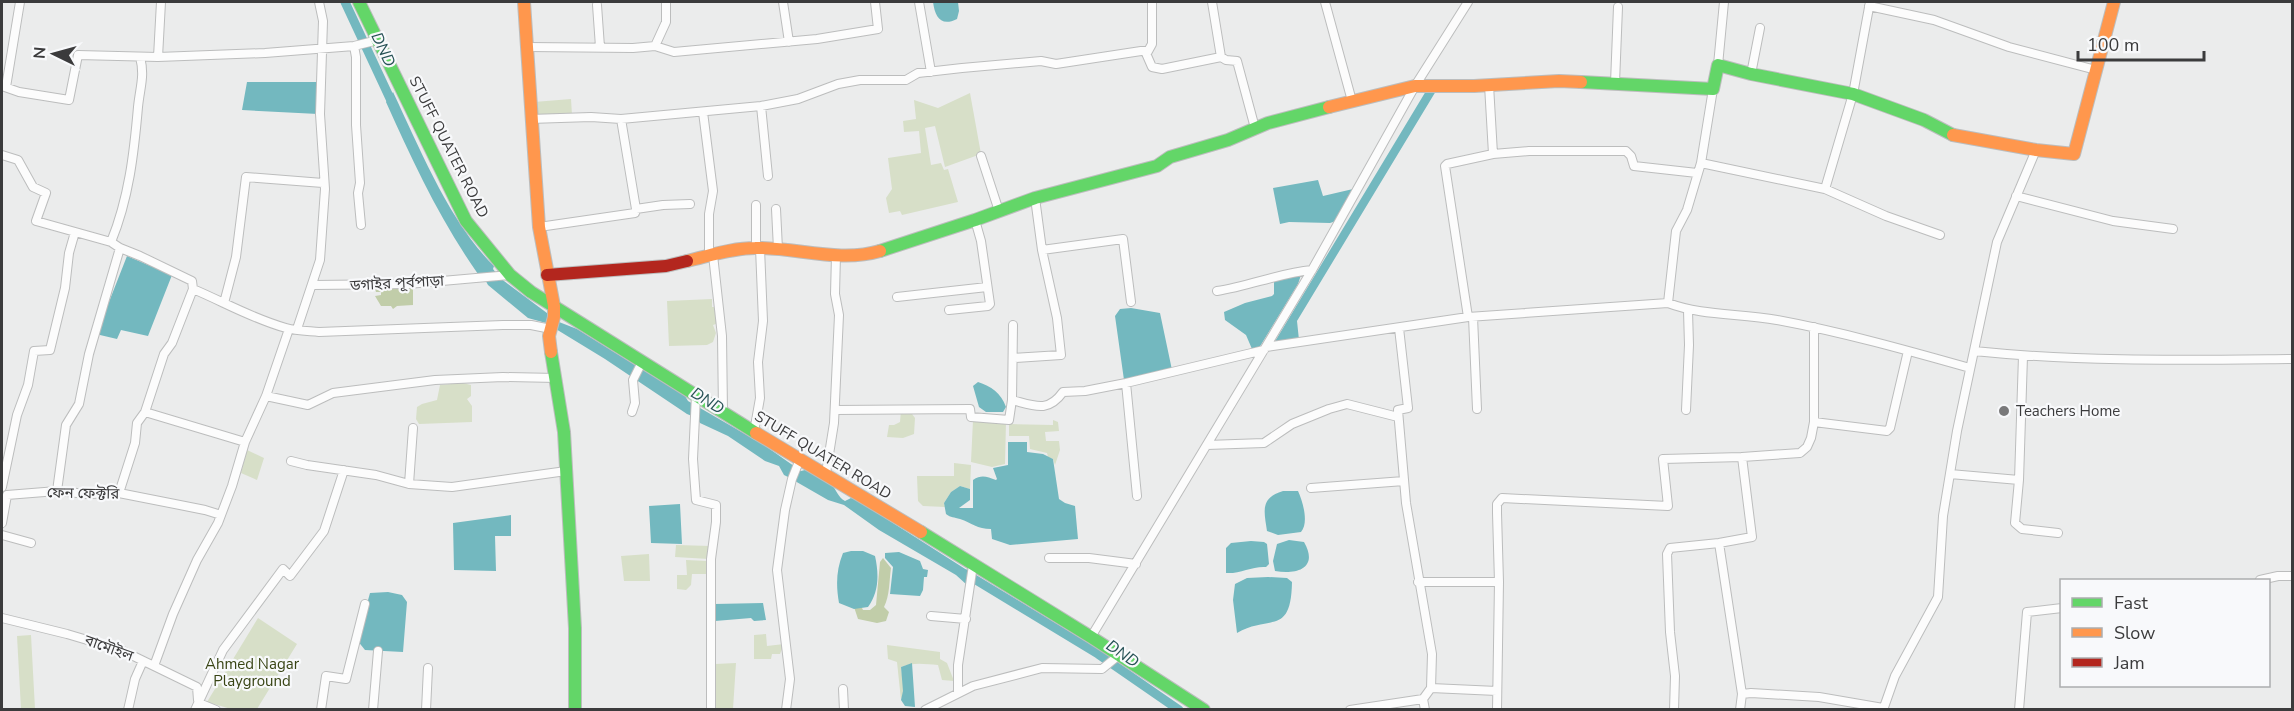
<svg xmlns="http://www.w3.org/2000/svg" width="2294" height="711" font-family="'Nunito Sans','Noto Sans Bengali',sans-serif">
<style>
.green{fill:#d7dfc8}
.forest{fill:#c1cda9}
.water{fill:#73b8bf}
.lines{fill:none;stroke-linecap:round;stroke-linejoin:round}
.canal{stroke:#73b8bf;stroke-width:9}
.street-casing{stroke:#bcbdbd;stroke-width:10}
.fast-casing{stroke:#bcbdbd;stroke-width:14}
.slow-casing{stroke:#bcbdbd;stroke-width:14}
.jam-casing{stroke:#bcbdbd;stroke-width:14}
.street{stroke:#fcfcfc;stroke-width:8}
.fast{stroke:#63d668;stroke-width:12}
.slow{stroke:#ff974d;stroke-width:12}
.jam{stroke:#b3261e;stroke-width:12}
.poi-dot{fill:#79797a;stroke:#f8f9fb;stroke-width:2}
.labels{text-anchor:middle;stroke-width:4.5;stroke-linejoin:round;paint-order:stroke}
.street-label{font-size:15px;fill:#3b3b3c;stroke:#f8f9fb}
.poi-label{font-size:15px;fill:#3b3b3c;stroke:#f8f9fb;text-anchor:start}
.park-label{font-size:15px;fill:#384414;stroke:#f8f9fb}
.water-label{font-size:16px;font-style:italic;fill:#275256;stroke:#f8f9fb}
</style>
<rect width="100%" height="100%" fill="#ebecec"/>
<!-- green -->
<path class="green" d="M970,93L981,154L945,167L935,126L925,128L931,165L941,163L944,170L948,169L958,202L902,215L900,211L889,213L886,198L892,189L888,158L921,153L919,131L904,132L903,121L916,119L914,100L938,108Z
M571,99L572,115L536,117L534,102Z
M712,299V307H717L719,323L713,325L716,333L713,342L707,345L669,346L667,301Z
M463,383L471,385V396L467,399L472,406V422L419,424L416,419L417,407L422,404L437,400L440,385Z
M901,410L912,414L915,418L914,434L903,438L887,437L889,425H894L900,422Z
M973,420L1006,422L1005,464L992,467L971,462Z
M1053,420L1058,422L1059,431L1045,432L1046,441H1059L1060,450L1055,465L1053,459L1048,457L1047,453L1030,449L1029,436H1009V424L1053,425Z
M247,450L264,458L257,480L241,473Z
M954,463L971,465L970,489L960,486L951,492L944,503L945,507L923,506L918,501L917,476H954Z
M676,545L711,546L709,559L675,557Z
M649,554L650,581H624L621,556Z
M686,560L708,561V574H692L691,585L686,590L677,589V575H687Z
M258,618L297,644L257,709H231L207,702Z
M766,634L767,646L784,644L780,654H772L771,659H754V635Z
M31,635L35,709H21L17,636Z
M887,645L940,652V659L947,663L954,681L942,680L938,665C925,664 913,662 901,667L904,691L901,700L897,662L888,659Z
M736,663L733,709L713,710L715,664Z"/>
<!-- forest -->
<path class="forest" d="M410,286L413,288V305L397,306L393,309L391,306H381L375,296L381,295V292H376L375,288Z
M883,558L891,568C889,582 890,595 884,607L889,612L886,621L877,623L858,619L854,607L861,606L863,610H870L876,605L880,562Z"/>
<!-- water -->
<path class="water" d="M933,2H958L959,11L957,19C941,27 935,17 933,2Z
M247,82H316L318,87V114L242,110Z
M1426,91H1436L1297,321L1299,340L1274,343Z
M393,92C420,149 450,223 494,266L493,269L500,278L559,322L577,329L685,396L688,401L764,445L801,471L805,470C814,475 824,479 832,485C837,491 838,497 845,501L851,498L857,500L970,572L967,585L956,575L879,530L844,505L828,500L788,477L784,475L779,466L765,461L728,436L700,423L697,418L687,414L605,359L546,323L528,318L488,285L482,274H478C440,220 413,162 386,102Z
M1318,180L1323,196L1353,189L1336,221L1330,223L1289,222L1280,224L1273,188Z
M127,256L172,275L148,336L121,330L117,339L100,335L98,330Z
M1301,275L1298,284L1259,348L1252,349L1246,335L1225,320L1224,312L1245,303L1272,296L1274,294V281Z
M1131,308L1160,313L1172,370L1124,380L1115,316L1120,309Z
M978,382C991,386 1001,393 1006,407L1003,412H986L979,407L973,386Z
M1008,442H1027V452L1043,454L1053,459L1059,499L1065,503L1075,506L1078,539L1010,545L992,539L991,529C977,529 972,523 960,519C954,517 951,518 946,514L944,503L951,492L960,486L970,489V500L959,508H973V480C982,474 987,477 996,480L997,479L993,468L1008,465Z
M1283,491H1298C1303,502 1309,523 1301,532L1278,535L1267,531C1264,511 1260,498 1283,491Z
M680,504L682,544L651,543L649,506Z
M511,515V536H495L496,571L454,570L453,523Z
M1289,540L1304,542C1319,568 1297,575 1275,571L1273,561L1277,544Z
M1251,541L1264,542L1267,544L1269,564L1266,567C1252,566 1240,574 1226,573V548L1231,543Z
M851,551H863L875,556C879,574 879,592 868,607L854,609L839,603C836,586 836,570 843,553Z
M899,552L920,561L923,569L928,570L927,577H924L923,590L920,596L890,594L893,567L885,558V553Z
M1268,577L1287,578L1292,582C1291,637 1269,614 1237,633L1233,600L1235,584L1247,578Z
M388,592L402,595L407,602L403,652L365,650L357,640L370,593Z
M763,603L766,620L754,621L751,618L715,621L714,604Z
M912,663L915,707L905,706L901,700L903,691L901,667Z"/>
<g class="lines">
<!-- canal -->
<path class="canal" d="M345,2L394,107
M966,574L1098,654L1179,710"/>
<!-- street casing -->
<g class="street-casing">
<path id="street" d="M783,2L789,42
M919,2L931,72
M1325,2L1352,101
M597,5L600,47
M1869,6L1934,20L2009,47L2096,70
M354,46L356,57V125L360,183L358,193L361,225
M655,46L666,22V2
M528,47L633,48L655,46L674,52L817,39L878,29L875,2
M1147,53L1152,44V2
M158,57L161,2
M1221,57L1226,60L1237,61L1255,128
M1718,65L1724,2
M1751,74L1760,28
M1615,83L1618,7
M1489,85L1493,154
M2,86L19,92L69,100L78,55L158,57L265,53L354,46L378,40
M6,87L20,2
M761,106L768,176
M703,112L713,191L709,214V252L713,255L722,336L723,412
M530,119L591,117L621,119L761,106L798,99L838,84L860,80H906L918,73L962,68L1041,61L1056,64L1141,51H1145L1152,67L1162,69L1221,57L1212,2
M621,119L636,209
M2,155L18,160L33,187L46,193L36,221L111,242L120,248L140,256L192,281L193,289C224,302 253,319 286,328C296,331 309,331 319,332L503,325H531L551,329
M981,156L999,211
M1701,163L1825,189L1853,94L1870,2
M1825,189L1886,216L1940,235
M2016,196L2113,221L2173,229
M1035,198L1042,250L1123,239L1131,302
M756,205V248
M776,209L778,249
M539,227L635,213L636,209L663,205L690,204
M111,242C129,198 134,153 138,107C140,87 145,76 140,57
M313,285L408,284L510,275
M1217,291C1250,286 1279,273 1312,270
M897,297L987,287
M224,303L236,257L246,177L323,183
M1668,303L1676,231L1687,210L1701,163L1713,89
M949,310L988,306L990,304L981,241L975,220
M1468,317L1445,166L1447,164L1493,154L1529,151H1626L1631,156L1634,166L1697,173
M1473,317L1477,409
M1399,328L1408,408L1398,410L1406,503L1432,654L1431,688L1423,699L1425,710
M297,329L320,260L325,189L320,114L323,21L319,2
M1266,347L1468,317L1668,303C1702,316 1740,313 1777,320C1842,332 1906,350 1970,368
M1974,351C2080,362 2186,360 2292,359
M2023,356L2019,480L2015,523L2022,529L2058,533
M1014,358L1061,355L1057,318L1042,250
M1126,383L1137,496
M696,395L693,459L696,500L716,505V522L711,559V710
M266,396L308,405L333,393L435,380L503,377L557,378
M1012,400C1035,406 1048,413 1063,392L1085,391L1126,383L1264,350
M835,410L970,409L971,417L1009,420L1012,400L1013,325
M1686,410L1689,345L1688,311
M145,412L245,442
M632,412L635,403L633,380L642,362
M1814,422L1887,431L1890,428L1908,351
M754,432L760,398L758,362L763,321L760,248
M1207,445L1264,443L1292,424L1329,409L1347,404L1398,417
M291,461L307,465L376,475L409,484L452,487L566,471
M826,473L834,423L839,315L835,294L836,255
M1950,474L2019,480
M409,484L413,428
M2,487L17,415L28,385L34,351L50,350L65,288L69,253L75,232
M1311,488L1404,481
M57,491L66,425L79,404L89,354L120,248
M119,493L135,443L137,423L145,412L164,354L172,343L193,289
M2,523L7,495L57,491L87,494L119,493L205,510L221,515
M2,535L31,543
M1719,543L1742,694
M1049,558H1089L1136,564
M2260,580L2278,576H2292
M1418,582H1499
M931,616L966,619
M2,618L67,634L121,650L197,687L198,700
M1091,637L1312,270L1415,86L1468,2
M154,666L173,614L197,560L218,523L232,486L245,442L266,396L289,329
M1431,688L1497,691
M843,689L844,710
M958,693V665L973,565
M199,703L216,710
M128,710L135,679L143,661
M195,710L223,650L283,569L290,576L324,531L344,470
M321,710L326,676L346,679L365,604
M373,710L378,651
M426,710L428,668
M786,710L790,679L777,570L785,510L792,479L800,459
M925,710L973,686L1042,668L1102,669L1119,655
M1350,710L1423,699
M1497,710L1499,582L1497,513V504L1502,498L1668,506L1663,459L1742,457
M1674,710L1675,676L1670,632L1667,554L1670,548L1719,543L1752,537L1742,457L1800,453L1807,447L1811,438L1814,422V327
M1740,710L1742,694L1751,693L1819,697L1883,708
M1883,710L1895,676L1938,597L1943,516L1957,431L1997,242L2036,150
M2019,710L2027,612L2062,608"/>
</g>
<!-- fast casing -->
<g class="fast-casing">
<path id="fast" d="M359,2L466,221L510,275L531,292L756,433
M1581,82L1713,89L1718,65L1751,74L1853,94L1924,120L1953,135
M880,251L975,220L1035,198L1157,166L1170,157L1228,140L1268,123L1329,107
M551,352L564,432L575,628V710
M921,532L1091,637L1204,710"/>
</g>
<!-- slow casing -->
<g class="slow-casing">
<path id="slow" d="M524,2L539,227L554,306V317L549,336L551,352
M1329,107L1415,86H1474L1559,81L1581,82
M1953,135L2036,150L2074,154L2114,2
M687,261C709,256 732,248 755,248C796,247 839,263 880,251
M756,433L921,532"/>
</g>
<!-- jam casing -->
<g class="jam-casing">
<path id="jam" d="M547,275L666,266L687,261"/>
</g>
<!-- street -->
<use href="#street" class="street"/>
<!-- fast -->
<use href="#fast" class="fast"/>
<!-- slow -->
<use href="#slow" class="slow"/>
<!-- jam -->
<use href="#jam" class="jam"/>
</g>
<!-- markers -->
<circle class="poi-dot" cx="2004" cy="411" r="6"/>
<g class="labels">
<!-- street labels -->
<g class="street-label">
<text transform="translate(449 147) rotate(63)" y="5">STUFF QUATER ROAD</text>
<text transform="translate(397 283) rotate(-3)" y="5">ডগাইর পূর্বপাড়া</text>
<text transform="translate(823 455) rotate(31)" y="5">STUFF QUATER ROAD</text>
<text transform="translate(83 493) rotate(1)" y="5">ফেন ফেক্টরি</text>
<text transform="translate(109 648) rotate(20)" y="5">বামৌইল</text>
</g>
<!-- poi labels -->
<g class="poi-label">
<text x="2016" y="416">Teachers Home</text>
</g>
<!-- park labels -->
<g class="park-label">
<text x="252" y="669">Ahmed Nagar<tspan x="252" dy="17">Playground</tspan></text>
</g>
<!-- water labels -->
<g class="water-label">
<text transform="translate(384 49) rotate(65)" y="6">DND</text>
<text transform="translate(708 400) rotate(32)" y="6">DND</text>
<text transform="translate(1123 653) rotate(34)" y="6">DND</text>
</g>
</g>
<!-- border -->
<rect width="2294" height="711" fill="none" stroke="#3b3b3c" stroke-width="6"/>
<!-- legend -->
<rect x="2060" y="579" width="210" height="108" fill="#f8f9fb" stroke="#acadaf" stroke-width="1.5"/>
<rect x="2072" y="598" width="30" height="9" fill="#63d668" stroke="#acadaf" stroke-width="1.5"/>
<text x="2114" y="609" font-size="18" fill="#3b3b3c">Fast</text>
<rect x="2072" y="628" width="30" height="9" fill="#ff974d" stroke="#acadaf" stroke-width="1.5"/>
<text x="2114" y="639" font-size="18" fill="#3b3b3c">Slow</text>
<rect x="2072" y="658" width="30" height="9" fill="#b3261e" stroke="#acadaf" stroke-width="1.5"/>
<text x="2114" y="669" font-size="18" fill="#3b3b3c">Jam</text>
<!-- north arrow -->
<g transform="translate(54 54) rotate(275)" stroke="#f8f9fb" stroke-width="4.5" paint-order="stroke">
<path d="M0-4.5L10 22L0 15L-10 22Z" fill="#3b3b3c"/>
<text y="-9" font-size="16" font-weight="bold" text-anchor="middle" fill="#3b3b3c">N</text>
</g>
<!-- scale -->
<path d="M2078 51v9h126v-9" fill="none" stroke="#3b3b3c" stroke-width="3"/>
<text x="2087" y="51" font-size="18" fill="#3b3b3c" stroke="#f8f9fb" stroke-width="4.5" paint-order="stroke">100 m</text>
</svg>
